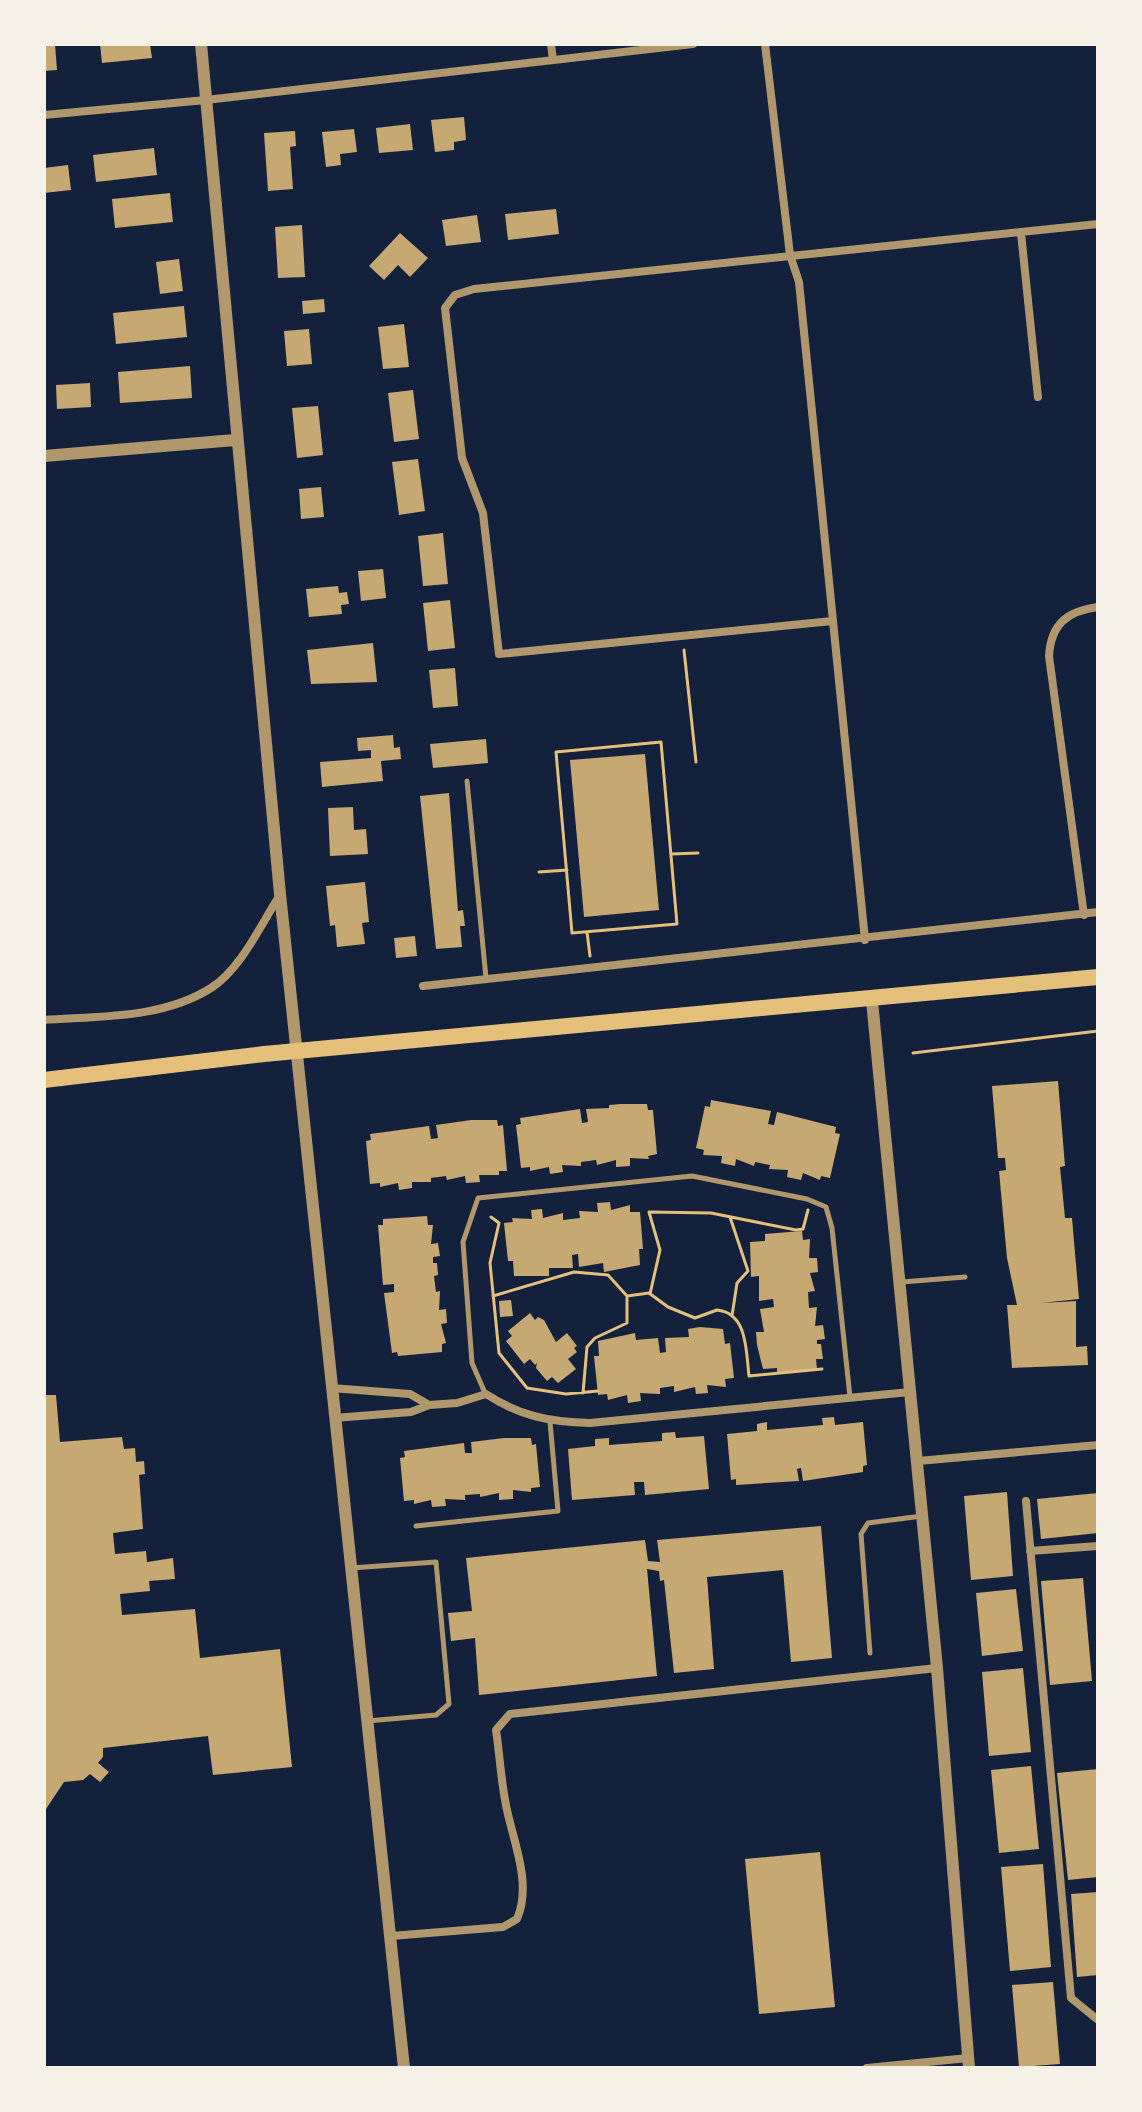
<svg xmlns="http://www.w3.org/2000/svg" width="1142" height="2112" font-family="Jost,sans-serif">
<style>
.building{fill:#c6a872}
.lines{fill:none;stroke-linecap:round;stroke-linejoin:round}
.path{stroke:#e5c07b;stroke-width:3}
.service{stroke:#b1986c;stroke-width:5}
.minor{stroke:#b1986c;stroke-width:8}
.tertiary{stroke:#b1986c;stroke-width:12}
.trunk{stroke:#e5c07b;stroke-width:16}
</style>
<rect width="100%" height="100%" fill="#14213d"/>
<!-- building -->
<path class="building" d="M44,44H55L57,70L44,71Z
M100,44H150L152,58L102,63Z
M464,117L466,140L454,142V150L435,152L431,120Z
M410,124L413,150L379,153L376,128Z
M354,129L357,152L340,154L341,165L326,167L322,132Z
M295,131L296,146L290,147L293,189L268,191L264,133Z
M154,148L157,175L96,182L93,155Z
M68,165L71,190L44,193V168Z
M170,193L173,222L115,228L112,199Z
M556,209L559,234L508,240L505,214Z
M477,215L481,242L446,246L442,220Z
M302,225L305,277L278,278L275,227Z
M400,233L428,258L410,277L398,265L384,280L369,266Z
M179,259L183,291L160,294L156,262Z
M324,299L325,312L303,314L302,301Z
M184,306L187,337L116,344L113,313Z
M404,324L409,367L383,369L378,327Z
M309,329L312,364L287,366L284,331Z
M190,366L192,398L120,403L118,372Z
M90,383L91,407L57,409L56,385Z
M413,390L419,439L394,442L388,393Z
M318,406L323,455L297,458L292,408Z
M418,459L425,511L399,515L392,462Z
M321,487L324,517L301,519L299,489Z
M443,533L448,584L423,586L418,536Z
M383,569L386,598L361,601L358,571Z
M338,586L339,593L347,592L349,604L341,605L342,614L309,617L306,589Z
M450,600L455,648L428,651L423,603Z
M373,643L377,682L311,684L307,650Z
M455,668L458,706L433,708L429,670Z
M393,735L394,748L400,747L401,759L381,761L383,781L322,787L320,762L371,758V750L358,751L357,738Z
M486,739L488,763L433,768L430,744Z
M645,754L659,910L584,917L570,760Z
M449,793L458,911L463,910L465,926H460L462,947L436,949L420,796Z
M353,807L354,830L366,829L368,854L330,856L328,808Z
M365,882L369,922L362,923L365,944L337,947L335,925L330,926L326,886Z
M415,936L417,956L396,958L394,938Z
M1058,1081L1065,1166L1060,1167L1065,1218H1072L1079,1299L1041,1303L1076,1301V1347L1087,1346L1088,1365L1012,1368L1007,1305H1017L1007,1258L999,1171L1006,1170L1005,1158H998L992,1086Z
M711,1100L771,1111L768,1124L774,1125L777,1112L836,1127L835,1133L840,1134L830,1178L821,1176L820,1180L803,1173L801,1180L787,1177L788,1170L769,1169L770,1165L755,1162L754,1166L736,1159L735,1166L721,1163L722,1156L703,1155L704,1150L696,1148L705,1106L710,1107Z
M621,1104H647L648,1110H653L657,1154L648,1156L649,1159L630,1158V1166L616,1167V1160L597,1165L596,1160L581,1162V1166L562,1165L563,1172L550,1174L549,1167L530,1171V1167L521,1168L516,1125L521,1124L520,1118L580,1109L582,1123L588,1122L586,1109L609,1108V1105Z
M471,1120H497L498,1126L503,1125L507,1171H499V1175H479L480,1182L466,1183L465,1176L447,1180L446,1176L431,1178V1182H412V1188L399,1190L398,1183L380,1187V1183L370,1184L366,1141L371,1140L370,1134L429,1126L431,1139L438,1138L436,1125Z
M610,1202L611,1210L630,1205V1212H640L643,1249H639L640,1265L604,1272L603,1263L579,1267L578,1254L572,1255L573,1268H549V1276H514L513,1261H508L504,1223L513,1222L512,1218L532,1219L531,1210L542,1209L543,1218L563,1213V1220L580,1218L579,1211L598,1212L597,1203Z
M427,1216L428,1225H433L431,1244L438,1243L440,1256L433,1257V1263H437L438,1275L434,1276L436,1292L440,1291L439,1310L446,1309L447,1323L441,1324L446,1343L442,1344V1352L398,1356L397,1352L392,1353L384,1293L394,1292V1284L383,1285L378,1225H383V1219Z
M802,1231L803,1240L810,1239L809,1258H817L818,1272L810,1273L815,1291L808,1292L809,1308L817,1307L815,1326L823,1325L825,1339L817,1340V1344H821L823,1359H816L817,1369L777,1373V1368L763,1369L757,1345L756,1332H764L760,1309L774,1307L773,1299L759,1301V1276L751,1277L750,1242L765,1241V1234Z
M511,1300L513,1316L500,1317L499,1301Z
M530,1313L535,1320L538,1317L544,1320L556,1342L567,1333L577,1346L574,1348L577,1352L568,1359L576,1369L558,1383L552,1377L547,1381L536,1368L537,1363L535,1365L530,1359L524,1364L506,1341L512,1336L508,1331Z
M700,1327L723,1329L725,1344L730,1343L734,1378L725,1379L726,1387L707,1385L708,1393L696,1394L695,1387L674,1392V1386L660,1388V1394L640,1393L641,1401L628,1403L627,1395L608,1400L607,1394L598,1395L594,1356H599L598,1341L635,1333L636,1340L658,1338L660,1353L666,1352L665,1338L689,1337L688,1329Z
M44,1395H56L60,1442L122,1437L124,1449L135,1448L136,1462L144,1461L145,1474L139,1475L143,1529L113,1533L115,1554L146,1551L147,1562L173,1558L175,1579L149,1581L150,1591L120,1594L122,1615L195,1609L200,1658L280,1649L292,1767L213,1775L208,1736L103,1748V1757L98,1763L109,1772L100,1782L90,1774L83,1780L64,1782L44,1812Z
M834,1417L835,1425L863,1422L867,1465L863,1466V1472L803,1481L801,1468L797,1469L799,1481L736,1485V1479L731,1480L727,1434L757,1431V1424L767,1422V1430L823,1425L822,1418Z
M675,1432L676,1438L704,1436L709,1489L645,1495L644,1482H634L635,1495L572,1500L568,1449L595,1446V1439L609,1438V1445L662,1441V1433Z
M504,1438H531L532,1445L536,1444L540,1487L531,1488V1492L513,1490V1499L499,1500V1493L480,1497V1494L465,1495V1500L445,1499L446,1506L432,1507L431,1500L414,1504V1500L404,1501L400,1458L405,1457L404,1451L464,1443L465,1453H472L471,1442Z
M1007,1492L1013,1576L971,1580L964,1496Z
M1098,1493V1533L1041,1539L1037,1499Z
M821,1526L832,1658L791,1662L783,1570L707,1577L714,1669L674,1673L664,1580L660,1581L659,1571L647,1569L657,1676L479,1695L475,1638L451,1641L448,1613L472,1611L466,1558L645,1540L648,1561L660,1562L657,1540Z
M1083,1578L1092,1681L1050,1685L1041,1581Z
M1016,1589L1023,1651L982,1656L976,1593Z
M1023,1668L1031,1752L989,1756L982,1672Z
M1031,1766L1039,1849L999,1853L991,1770Z
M1098,1769V1877L1068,1880L1057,1773Z
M820,1852L835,2007L759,2014L745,1859Z
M1043,1864L1051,1967L1010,1971L1001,1867Z
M1098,1892V1975L1077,1977L1071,1894Z
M1053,1982L1060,2064L1019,2067L1012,1985Z"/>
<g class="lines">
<!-- path -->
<path class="path" d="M684,650L696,762
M661,742L677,924L572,933L556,752Z
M671,854L698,853
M539,872L567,870
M587,932L590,956
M913,1053L1098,1031
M491,1217L499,1223L490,1263L499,1353L527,1388L566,1394L598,1391
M730,1217L748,1271L737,1283L732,1316
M650,1294L660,1250L649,1212L711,1213L796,1230L803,1229L808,1210
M493,1296L574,1272L608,1275L627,1296L649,1293L668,1307L695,1318L717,1310C748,1313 746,1352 749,1376L822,1369
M583,1393L587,1347L595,1338L627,1323V1296"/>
<!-- service -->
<path class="service" d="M467,781L486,978
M902,1282L965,1277
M485,1393L472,1363L463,1242L478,1198L692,1176L807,1199L826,1207L832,1228L850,1397
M416,1526L558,1511L550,1422
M351,1568L436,1562L449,1704L436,1715L367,1721
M870,1653L861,1534L868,1523L922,1516"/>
<!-- minor -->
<path class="minor" d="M551,44L553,60
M765,44L790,255L799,282L865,940
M44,115L206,100L693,44
M1021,233L1038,397
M832,621L499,654L483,513L462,458L445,308L455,295L474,289L1098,224
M1084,915L1049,656C1051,624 1067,611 1098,607
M423,986L1098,912
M44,1020C99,1016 162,1019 211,988C241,969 261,924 280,895
M331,1388L410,1394L429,1405L457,1403L486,1394C520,1416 549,1422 590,1423L910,1392
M334,1418L411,1412L429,1405
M918,1461L1098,1445
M1026,1501L1071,1998L1098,2020
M1030,1551L1098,1546
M391,1936L503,1927L517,1919C532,1885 514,1843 507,1810C501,1784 500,1756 496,1730L510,1714L937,1668
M867,2068L968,2058"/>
<!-- tertiary -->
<path class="tertiary" d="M201,44L280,894L404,2068
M44,456L235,440
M872,1001L937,1668L969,2068"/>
<!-- trunk -->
<path class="trunk" d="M44,1080L264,1054L1098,977"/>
</g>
<!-- border -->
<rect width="1142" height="2112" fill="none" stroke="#f6f1e7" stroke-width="92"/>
</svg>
